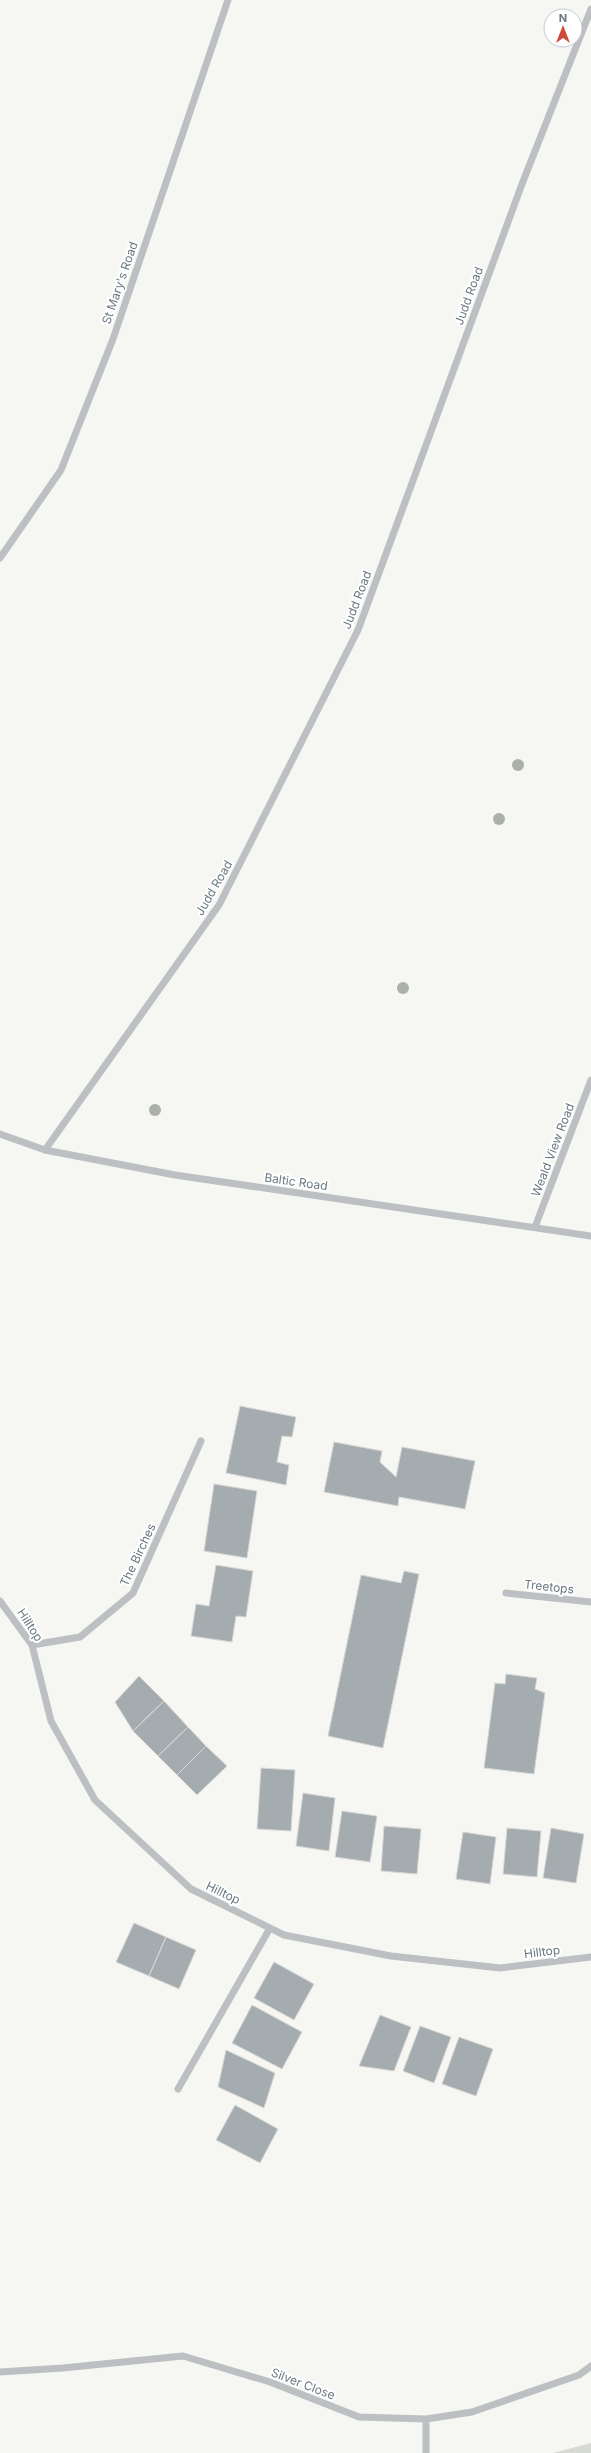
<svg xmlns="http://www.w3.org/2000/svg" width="591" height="2453" font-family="Inter,sans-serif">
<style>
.green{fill:#d6dad3}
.building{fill:#a4acb0;stroke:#d8d7d6}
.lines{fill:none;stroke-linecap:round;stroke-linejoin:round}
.minor{stroke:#bcc0c3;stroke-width:7}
.tree{fill:#abb1a6}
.labels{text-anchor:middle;stroke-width:4;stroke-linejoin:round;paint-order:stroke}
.street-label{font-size:12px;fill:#697981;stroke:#fff}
</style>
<rect width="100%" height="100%" fill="#f6f6f3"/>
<!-- green -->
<path class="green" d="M591,2443V2453H553Z"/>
<!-- building -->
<path class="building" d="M240,1406L296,1417L292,1437L282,1436L277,1462L289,1465L286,1485L226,1473Z
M334,1442L382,1451L380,1462L396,1477L402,1447L475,1461L465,1509L399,1497L398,1506L324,1492Z
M214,1484L257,1491L247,1558L204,1551Z
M216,1565L253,1571L246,1617L236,1616L232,1642L191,1636L196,1604L209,1606Z
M404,1571L419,1574L383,1748L328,1736L361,1575L401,1583Z
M506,1674L537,1678L535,1689L545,1693L534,1774L484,1768L495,1683L505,1684Z
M139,1676L164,1701L133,1731L115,1702Z
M164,1701L188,1727L158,1756L133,1731Z
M188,1727L206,1746L177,1775L158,1756Z
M206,1746L227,1766L197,1795L177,1775Z
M261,1768L295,1770L291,1831L257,1829Z
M303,1793L335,1798L329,1851L296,1846Z
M342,1811L377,1816L370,1862L335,1857Z
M384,1826L421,1829L417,1874L381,1871Z
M507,1828L541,1831L537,1877L503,1874Z
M551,1828L584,1834L576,1883L543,1878Z
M463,1832L496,1837L490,1884L456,1879Z
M134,1923L166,1937L149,1976L116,1962Z
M166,1937L196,1950L179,1989L149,1976Z
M274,1962L314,1984L294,2020L254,1998Z
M252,2005L302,2032L282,2069L232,2043Z
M380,2015L411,2027L394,2071L359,2066Z
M420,2026L451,2037L434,2083L403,2071Z
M459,2037L493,2049L476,2096L442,2084Z
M226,2050L275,2073L264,2108L218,2087Z
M235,2105L278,2129L260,2163L216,2140Z"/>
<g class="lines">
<!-- minor -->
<path class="minor" d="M0,558L61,470L113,339L228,0
M0,1134L45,1150L175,1175L591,1236
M45,1150L219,905L358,630L522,184L591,9
M535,1227L591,1080
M506,1593L591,1602
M0,1601L32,1645L51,1721L95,1800L191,1889L284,1935L391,1956L500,1968L591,1957
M32,1645L80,1637L133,1593L201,1441
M178,2089L270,1928
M0,2372L63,2368L183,2356L270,2382L359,2417L426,2419L472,2412L579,2375L591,2366
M426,2419V2453"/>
</g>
<!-- trees -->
<g class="tree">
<circle cx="518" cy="765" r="6"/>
<circle cx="499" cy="819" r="6"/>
<circle cx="403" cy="988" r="6"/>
<circle cx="155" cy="1110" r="6"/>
</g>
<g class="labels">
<!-- street labels -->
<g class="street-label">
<text transform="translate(120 283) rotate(-71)" y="4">St Mary's Road</text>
<text transform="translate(469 296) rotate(-70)" y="4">Judd Road</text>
<text transform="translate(357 600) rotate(-69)" y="4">Judd Road</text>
<text transform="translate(214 888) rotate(-60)" y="4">Judd Road</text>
<text transform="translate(553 1150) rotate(-69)" y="4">Weald View Road</text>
<text transform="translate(296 1182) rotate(8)" y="4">Baltic Road</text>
<text transform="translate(138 1555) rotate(-65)" y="4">The Birches</text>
<text transform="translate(549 1587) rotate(6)" y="4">Treetops</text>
<text transform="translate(30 1625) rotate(57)" y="4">Hilltop</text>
<text transform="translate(223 1893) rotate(26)" y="4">Hilltop</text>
<text transform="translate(542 1952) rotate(-7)" y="4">Hilltop</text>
<text transform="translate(303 2384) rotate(21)" y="4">Silver Close</text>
</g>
</g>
<!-- north arrow -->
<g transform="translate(563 28)"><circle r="19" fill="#ffffff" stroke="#c3c9cd"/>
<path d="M0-3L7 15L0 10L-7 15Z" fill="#ce4b3b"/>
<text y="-6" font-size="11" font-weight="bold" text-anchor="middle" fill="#697981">N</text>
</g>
</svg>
